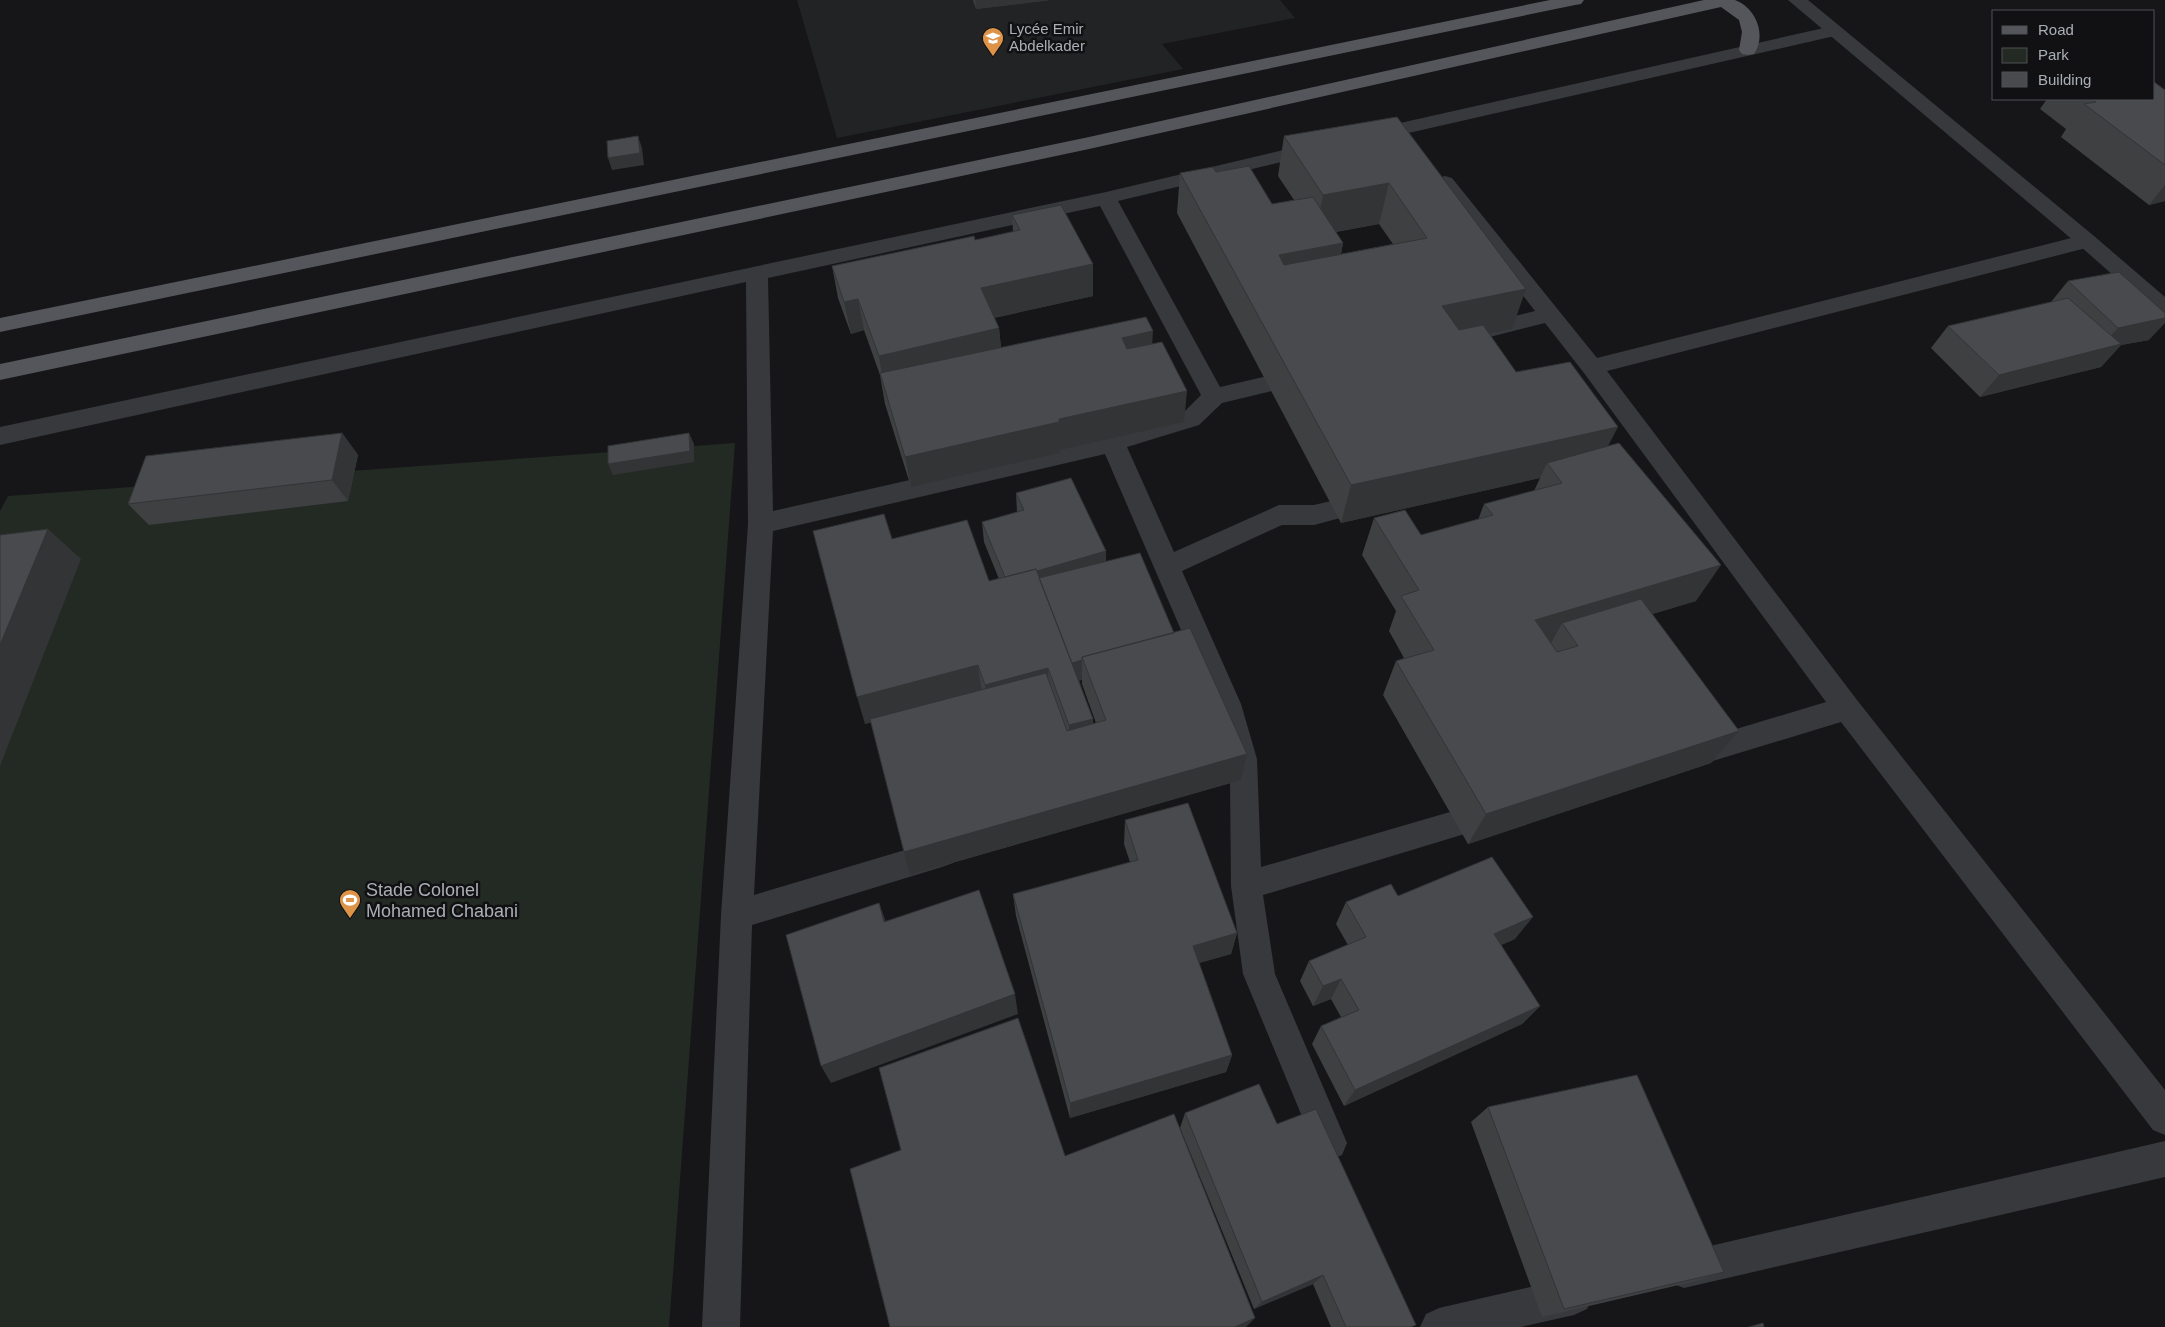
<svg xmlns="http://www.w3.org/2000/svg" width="2165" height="1327" font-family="Helvetica,sans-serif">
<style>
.built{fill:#222325}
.green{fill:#232a23}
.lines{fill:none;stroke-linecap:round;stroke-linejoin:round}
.minor{fill:#38393c;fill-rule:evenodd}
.tertiary{fill:#38393c;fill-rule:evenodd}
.primary{fill:#54565b;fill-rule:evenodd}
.wall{fill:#3e4042;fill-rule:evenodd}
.shaded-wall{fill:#323436}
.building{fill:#484a4d;stroke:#323436}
.labels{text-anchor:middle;stroke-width:5;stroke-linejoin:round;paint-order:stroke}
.far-poi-label{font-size:15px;fill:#aaafb6;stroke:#111113;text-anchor:start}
.poi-label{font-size:18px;fill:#aaafb6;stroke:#111113;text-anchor:start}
</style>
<rect width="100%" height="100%" fill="#161618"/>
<!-- built -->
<path class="built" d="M797,0H1280L1295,18L1162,44L1183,69L837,138Z"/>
<!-- green -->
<path class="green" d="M735,443L669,1327H0V511L8,496Z"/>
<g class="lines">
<!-- minor -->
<path class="minor" d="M1833,26L1839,27L1842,31L1839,35L1369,142L1362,140L1359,136L1362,132L1369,130Z
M1317,142L1324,144L1327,148L1324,152L1118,201L1220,387L1302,368L1310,370L1314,376L1310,382L1222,403L1199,425L1127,447L1174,552L1279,505H1314L1369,492L1378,494L1381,501L1378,508L1314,525H1282L1182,571L1241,704L1257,759L1261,867L1491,800L1502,804L1506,813L1502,822L1491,826L1263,895L1275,974L1347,1143L1342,1155L1330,1160L1318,1155L1243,974L1231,886L1230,782L1209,788L1199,784L1194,775L1199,766L1228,757L1213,704L1105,454L773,531L754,895L942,839L953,843L957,853L953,863L942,867L752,925L740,1327H702L721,915L748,524L746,282L0,445V427L1106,192ZM1100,206L1201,395L1183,413L1113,434L773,511L768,278Z
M1445,176L1452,178L1597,358L2087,234L2094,236L2097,241L2094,246L1607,371L1857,700L2165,1090V1135L2153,1130L1841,722L1693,767L1683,763L1679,754L1683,745L1826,702L1584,373L1545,323L1478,340L1470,337L1467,332L1470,327L1535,311L1435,182L1438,178Z
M2165,1141V1177L1684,1288L1671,1283L1666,1270L1671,1257L1684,1252Z
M1574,1277L1587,1283L1593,1296L1587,1309L1574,1315L1521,1327H1420L1426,1314L1439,1308Z"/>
<!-- tertiary -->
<path class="tertiary" d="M1788,0H1808L2094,236L2165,297V316L2157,314L2080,246Z"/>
<!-- primary -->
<path class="primary" d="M1550,0H1584L1581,4L1575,5L0,332V318Z
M1704,0C1713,0 1728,0 1735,0C1756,8 1767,35 1754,54L1748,55L1742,54L1739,50L1742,32L1739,20L1721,7L1089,149L0,380V364L1089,137Z"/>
</g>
<!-- wall -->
<path class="wall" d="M973,0H1050L976,9Z
M2165,90V201L2149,205L2061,137L2066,129L2040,109L2047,99H2154Z
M1397,117L1512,329L1489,333L1516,372L1608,446L1696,601L1652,614L1739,731L1711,763L1468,844L1383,695L1396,661L1404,658L1389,631L1396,611L1362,555L1374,518L1421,535L1478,520L1484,504L1534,491L1540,478L1341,523L1177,213L1180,173L1272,204L1294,200L1278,176L1284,136ZM1379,224L1393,244L1341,254L1343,243L1336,232Z
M1012,215L1093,264V296L994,318L999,328L1001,347L1152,344L1184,422L1060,450V453L911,487L885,404L880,375L864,330L851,334L838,298L832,266L975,240L1013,232Z
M2068,281L2149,340L2121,345L2101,367L1980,397L1931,348L1948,326L2051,302Z
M342,433L358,455L348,501L149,525L128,504Z
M1016,493L1106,562L1174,633L1241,780L910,875L871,722L865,724L892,539L989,581L999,579L984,542L982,522L1017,512ZM1079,680H1082V684L1096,723H1093Z
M1125,820L1237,933L1231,954L1199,963L1232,1055L1226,1072L1070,1118L1016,916L1013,894L1130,862L1124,844Z
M1398,896L1515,939L1501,945L1540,1006L1522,1024L1344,1106L1312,1044L1321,1026L1341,1017L1331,999L1313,1006L1300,981L1309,961L1348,945L1336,924L1346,902Z
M1488,1107L1724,1272L1696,1281L1542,1317L1471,1122Z
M1185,1113L1277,1124L1411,1327H1331L1313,1284L1254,1309L1180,1128Z"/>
<!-- shaded-wall -->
<path class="shaded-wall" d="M975,0H1050L976,9Z
M638,136L642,148L644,165L612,170L608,158Z
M1389,183L1379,224L1315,235L1323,195Z
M2165,185V201L2149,205Z
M1343,243L1335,283L1272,295L1279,255Z
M1093,264V296L983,320L981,288Z
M1526,289L1512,329L1430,345L1442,306Z
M858,299L864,330L851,334L844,302Z
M2165,318V323L2149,340L2121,345L2101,367L1980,397L1999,375L2098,350L2118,328Z
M999,328L1002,360L884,388L879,356Z
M1153,331L1151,363L1121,369L1122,338Z
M1187,391L1184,422L1060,450V453L911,487L905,457L1059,419Z
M1618,427L1598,465L1547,463L1540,478L1341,523L1351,485Z
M342,433L358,455L348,501L332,480Z
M689,433L694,444V462L613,475L608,464Z
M48,529L81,559L0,766V645Z
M1106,551V571L1042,590L1006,579Z
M1721,565L1696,601L1573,638L1562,623L1550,645L1535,620Z
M1082,660V680L1070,683L1069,663Z
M978,665L982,693L865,724L857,697Z
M1048,668L1049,696L988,712L985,685Z
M1093,719V745L1069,751V725Z
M1739,731L1711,763L1468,844L1486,814Z
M1247,754L1241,780L910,875L904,852Z
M879,903L887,925L884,922Z
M1533,917L1515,939L1478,955L1494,934Z
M1237,933L1231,954L1188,966L1193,946Z
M1341,979L1331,999L1313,1006L1323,986Z
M1015,994L1018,1014L831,1083L821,1066Z
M1540,1006L1522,1024L1344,1106L1355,1090Z
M1232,1055L1226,1072L1070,1118V1103Z
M1323,1275L1313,1284L1254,1309L1262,1302Z
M1255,1318L1246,1327H1235Z"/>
<!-- building -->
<path class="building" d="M2154,82L2165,90V165L2084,104L2096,102L2092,99H2154Z
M1397,117L1526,289L1442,306L1459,330L1483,325L1516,372L1570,362L1618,427L1351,485L1180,173L1213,167L1216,172L1249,166L1272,204L1313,197L1343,243L1279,255L1284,265L1427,238L1389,183L1323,195L1284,136Z
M638,136L640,153L608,158L607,141Z
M1061,205L1093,264L981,288L999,328L879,356L858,299L844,302L832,266L974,236L975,240L1020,230L1012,215Z
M2119,272L2165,313V318L2118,328L2068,281Z
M2068,298L2121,344L1999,375L1948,326Z
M1146,317L1153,331L1122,338L1127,349L1162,342L1187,391L1059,419V422L905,457L880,373Z
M342,433L332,480L128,504L146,456Z
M689,433L690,451L608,464V446Z
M1619,443L1721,565L1535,620L1557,652L1578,646L1562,623L1641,599L1739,731L1486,814L1396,661L1434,650L1401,596L1419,590L1374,518L1405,510L1421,535L1493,515L1484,504L1562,483L1547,463Z
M1071,478L1106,551L1037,571L1036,569L1005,577L982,522L1024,510L1016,493Z
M884,514L892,539L967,520L989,581L1036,569L1093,719L1069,725L1048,668L985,685L978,665L857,697L813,531Z
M48,529L0,645V535Z
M1140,553L1174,633L1082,657V660L1072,663L1039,578Z
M1190,628L1247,754L904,852L870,719L1046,673L1067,731L1106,720L1082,657Z
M1188,803L1237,933L1193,946L1232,1055L1070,1103L1013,894L1138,860L1125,820Z
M1492,857L1533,917L1494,934L1540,1006L1355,1090L1321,1026L1359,1010L1341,979L1323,986L1309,961L1366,937L1346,902L1391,884L1398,896Z
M979,890L1015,994L821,1066L786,935L879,903L884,922Z
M1018,1018L1065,1156L1174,1114L1255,1318L1235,1327H890L850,1169L901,1150L879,1068Z
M1637,1075L1724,1272L1564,1309L1488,1107Z
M1259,1084L1277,1124L1316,1109L1416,1325L1411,1327H1346L1323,1275L1262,1302L1185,1113Z
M1763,1323L1764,1327H1749Z"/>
<!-- icons -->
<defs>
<g id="school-pin" transform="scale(1.125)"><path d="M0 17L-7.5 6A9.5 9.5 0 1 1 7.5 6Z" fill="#de9448" stroke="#111113"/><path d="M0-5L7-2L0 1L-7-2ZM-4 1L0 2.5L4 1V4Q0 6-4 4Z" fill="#fff"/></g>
<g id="stadium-pin" transform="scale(1.125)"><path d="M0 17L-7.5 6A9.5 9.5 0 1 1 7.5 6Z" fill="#de9448" stroke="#111113"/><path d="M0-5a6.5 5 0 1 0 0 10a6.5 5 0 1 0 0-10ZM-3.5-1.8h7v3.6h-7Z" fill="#fff"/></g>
</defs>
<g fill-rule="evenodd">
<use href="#school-pin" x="993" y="38"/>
<use href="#stadium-pin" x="350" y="900"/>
</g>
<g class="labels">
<!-- far-poi labels -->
<g class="far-poi-label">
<text x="1009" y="34">Lycée Emir<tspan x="1009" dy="17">Abdelkader</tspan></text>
</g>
<!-- poi labels -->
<g class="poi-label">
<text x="366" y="896">Stade Colonel<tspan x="366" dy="21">Mohamed Chabani</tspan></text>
</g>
</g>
<!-- legend -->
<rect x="1992" y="10" width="162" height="90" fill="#111113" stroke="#4e5054"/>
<rect x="2002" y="26" width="25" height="8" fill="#54565b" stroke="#4e5054"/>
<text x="2038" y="35" font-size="15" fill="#aaafb6">Road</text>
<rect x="2002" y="48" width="25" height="15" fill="#232a23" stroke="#4e5054"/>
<text x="2038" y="60" font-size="15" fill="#aaafb6">Park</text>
<rect x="2002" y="72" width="25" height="15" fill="#484a4d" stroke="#4e5054"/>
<text x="2038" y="85" font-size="15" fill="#aaafb6">Building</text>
</svg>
